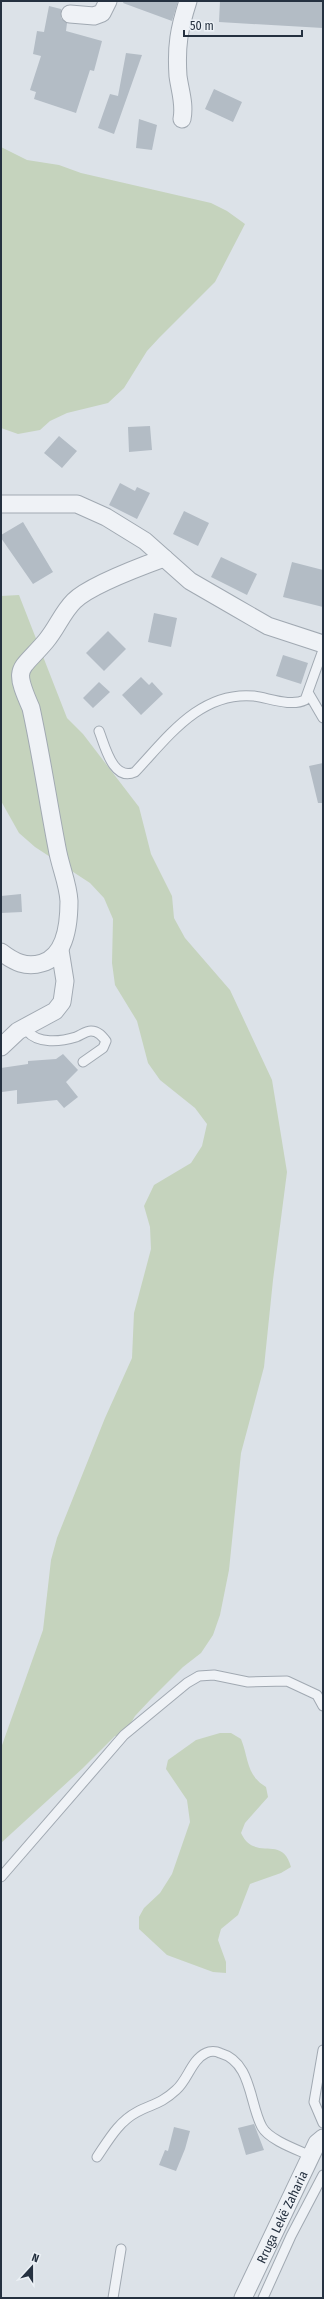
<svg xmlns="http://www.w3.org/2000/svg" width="324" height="2299" font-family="'Fira Sans Condensed',sans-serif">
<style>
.green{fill:#c5d3bd}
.building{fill:#b3bcc5}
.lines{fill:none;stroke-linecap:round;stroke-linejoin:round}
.service-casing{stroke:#a1a9b2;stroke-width:11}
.minor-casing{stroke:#a1a9b2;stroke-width:19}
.service{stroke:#eff2f6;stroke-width:9}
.minor{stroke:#eff2f6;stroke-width:17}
.labels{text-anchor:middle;stroke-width:3.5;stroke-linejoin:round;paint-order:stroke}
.street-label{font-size:13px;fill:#253140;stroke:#ecf1f6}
</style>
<rect width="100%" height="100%" fill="#dce2e8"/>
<!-- green -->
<path class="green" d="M1,147L27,160L59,165L81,173L211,203L227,211L245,224L215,282L159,338L147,351L124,388L108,403L67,413L50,421L40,430L18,434L1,428Z
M19,595L67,718L83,734L139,807L151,854L172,896L174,918L185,938L230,990L272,1080L287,1172L273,1280L264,1367L241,1453L229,1570L220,1615L213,1635L201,1653L183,1667L151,1699L135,1716L124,1735L115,1736L83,1768L1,1843V1748L43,1630L51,1560L57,1538L105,1418L132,1358L134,1313L151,1249L150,1227L144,1206L154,1185L191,1163L202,1146L207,1124L195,1108L160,1080L148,1063L137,1021L115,985L112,963L113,919L104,898L90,883L35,847L19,833L1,801V596Z
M220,1733H231L241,1739C249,1759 246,1775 266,1787L268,1797L245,1823L241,1833C255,1863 282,1833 291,1867L281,1873L250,1884L238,1915L221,1929L218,1940L226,1962V1973L213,1972L167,1955L139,1929V1917L144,1908L160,1893L172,1874L190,1822L187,1800L166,1769L168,1760L196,1740Z"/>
<!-- building -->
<path class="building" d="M124,1H178L172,21L123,3Z
M220,1H323V28L219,22Z
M49,6L61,9V18L67,23L66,31L102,41L94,71L90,70L76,113L34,99L36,92L30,90L41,56L33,54L37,31L44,32Z
M126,53L142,55L114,134L98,128L110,94L118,96Z
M214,89L242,102L233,122L205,109Z
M139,119L157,125L152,150L136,148Z
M150,426L152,450L129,452L128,427Z
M59,436L77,451L62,468L44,453Z
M120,483L135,491L137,487L150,493L137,519L109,505Z
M184,511L209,523L198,546L173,534Z
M23,522L53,572L33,584L1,538V535Z
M221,557L257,574L247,595L211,577Z
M292,562L323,570V607L283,597Z
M154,613L177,618L171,647L148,642Z
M108,631L126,649L104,671L86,653Z
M283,655L308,663L301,684L276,676Z
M141,677L149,685L152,682L163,694L141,715L122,695Z
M99,682L110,692L93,708L83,698Z
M323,763V803H318L309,766Z
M21,894L22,912L1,913V896Z
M63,1054L78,1070L66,1082L78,1097L64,1108L57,1100L17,1104V1090L2,1092L1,1068L28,1064V1061L56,1059Z
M254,2124L264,2150L246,2155L238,2128Z
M174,2127L190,2131L185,2149L176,2171L159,2165L165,2150L168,2151Z"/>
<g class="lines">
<!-- service casing -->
<g class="service-casing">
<path id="service" d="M309,694L323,718
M99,731C105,746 113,782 135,772C168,737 200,691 254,696C269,698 291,707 305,700L323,650
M28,1024L27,1031C38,1044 60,1042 76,1037C81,1035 86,1031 91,1031C98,1031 102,1036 106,1041L103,1048L83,1062
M1,1877L124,1735L187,1683L199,1676L214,1675L248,1682L287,1681L317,1695L323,1706
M323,2050L314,2102L323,2123
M97,2157C108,2141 118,2122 137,2112C152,2104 161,2104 176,2090C188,2080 191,2060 206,2053C210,2051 216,2051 220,2053C252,2062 249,2103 262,2127C269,2140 298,2150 311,2156
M113,2298L121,2249
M263,2298L291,2236L323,2175"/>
</g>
<!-- minor casing -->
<g class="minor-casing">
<g id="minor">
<path d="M70,14L94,16L102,13L108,1"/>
<path d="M182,119C185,104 180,91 178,76C176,46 179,29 188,1"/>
<path d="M1,504H77L106,517L145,541L190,581L235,607L268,626L323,644"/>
<path d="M1,952C14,962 26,968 42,963C66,956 69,923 69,901C68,883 60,866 57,848C48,801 41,754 31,708C12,665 20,672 46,641C57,628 62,613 74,601C89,586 142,566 164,558"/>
<path d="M1,1047L18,1031L55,1011L62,1002L65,981L60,950"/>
<path id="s1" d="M243,2298L317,2143L323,2138"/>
</g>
</g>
<!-- service -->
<use href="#service" class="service"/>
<!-- minor -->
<use href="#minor" class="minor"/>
</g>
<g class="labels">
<!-- street labels -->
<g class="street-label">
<text dy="5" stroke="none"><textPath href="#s1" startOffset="90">Rruga Lekë Zaharia</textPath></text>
</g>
</g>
<!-- border -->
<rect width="324" height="2299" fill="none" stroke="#253140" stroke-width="4"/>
<!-- north arrow -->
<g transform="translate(32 2267) rotate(21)" stroke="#ecf1f6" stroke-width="3" paint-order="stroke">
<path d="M0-3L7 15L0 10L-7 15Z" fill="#253140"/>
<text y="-6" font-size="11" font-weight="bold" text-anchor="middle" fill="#253140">N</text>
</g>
<!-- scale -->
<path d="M184 30v6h118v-6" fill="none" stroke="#253140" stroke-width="2"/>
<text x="190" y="30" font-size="12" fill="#253140" stroke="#ecf1f6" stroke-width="3" paint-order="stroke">50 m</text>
</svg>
